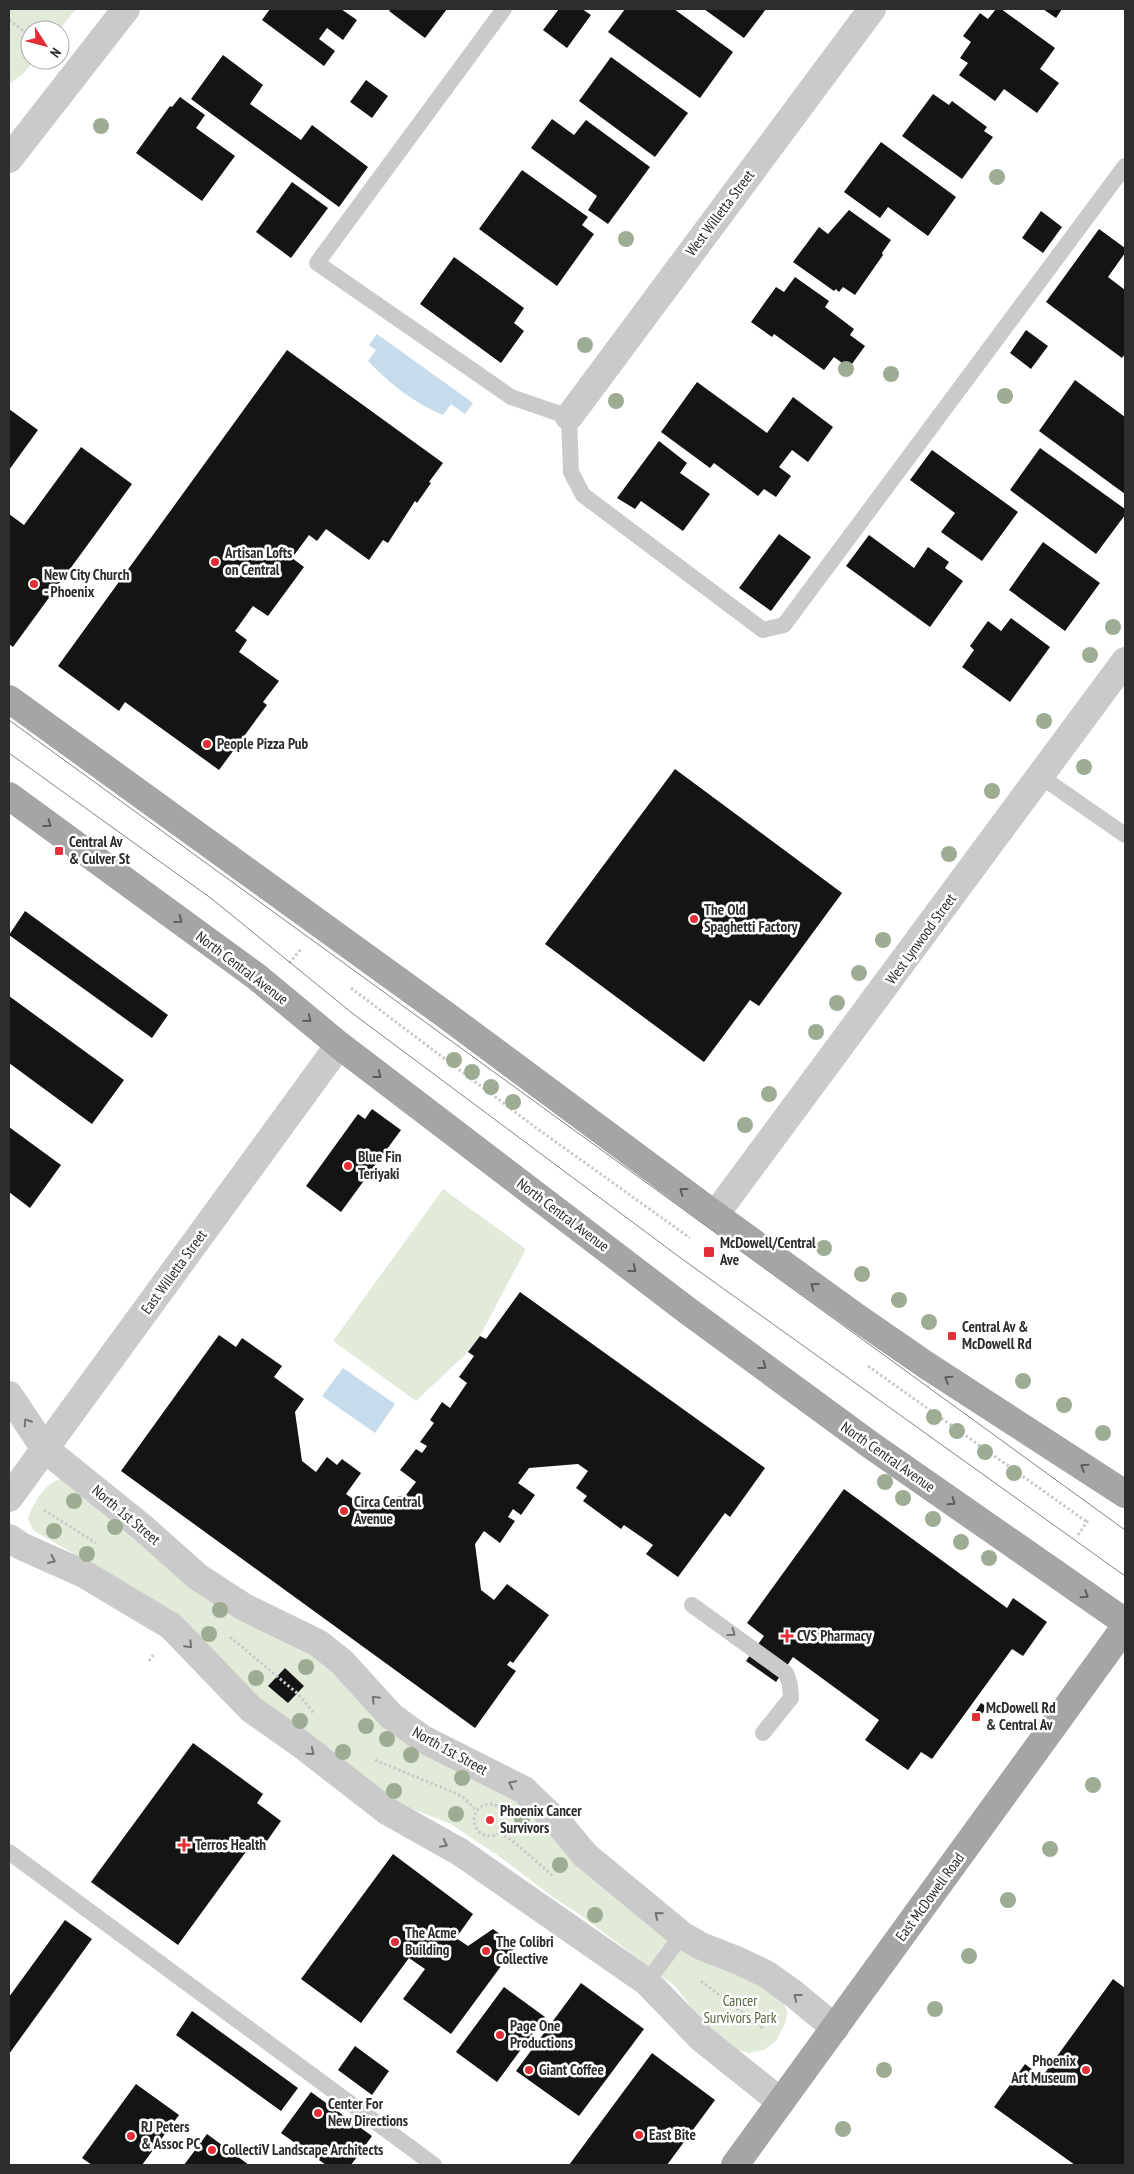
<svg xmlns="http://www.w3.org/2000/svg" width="1134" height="2174" font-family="'PT Sans Narrow',sans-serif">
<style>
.green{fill:#e2eada}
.water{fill:#c6dbeb}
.building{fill:#141414}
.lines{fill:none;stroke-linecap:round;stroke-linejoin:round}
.path{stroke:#cacaca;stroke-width:3;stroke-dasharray:2.5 2.5;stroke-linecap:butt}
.service{stroke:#cacaca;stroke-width:16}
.minor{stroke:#cacaca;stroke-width:28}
.primary{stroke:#a5a5a5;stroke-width:28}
.tram{stroke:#828282;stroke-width:1}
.tree{fill:#9eac93}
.oneway{stroke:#5d5d5d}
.oneway2{stroke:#747474}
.poi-dot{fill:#e42e37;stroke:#fff;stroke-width:2}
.labels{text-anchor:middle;stroke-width:5;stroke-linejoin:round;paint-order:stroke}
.street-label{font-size:15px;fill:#2d2d2d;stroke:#fff}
.poi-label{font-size:15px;font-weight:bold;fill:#2d2d2d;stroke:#fff;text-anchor:start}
.park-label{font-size:15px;fill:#4f683b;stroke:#fff}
</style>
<rect width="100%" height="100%" fill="#fff"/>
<!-- green -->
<path class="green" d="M9,9H76L59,30H30V60H35L23,74L9,84Z
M443,1189L526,1249L480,1336L468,1352L416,1401L333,1341Z
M63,1478L508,1791L778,1991L787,2011L786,2022L776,2041L764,2050L749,2053L727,2047L700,2019L675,1986L576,1912L554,1898L500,1857L449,1823L397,1803L255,1701L127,1585L33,1530L28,1519C33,1503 45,1482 63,1478Z"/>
<!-- water -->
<path class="water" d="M377,334L473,403L465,414L451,404L443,415C413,402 391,385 368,361L376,350L369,345Z
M343,1368L395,1404L375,1433L322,1396Z"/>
<!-- building -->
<path class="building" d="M270,9H341L357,20L343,40L327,28L319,39L335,51L324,66L262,20Z
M391,9H447L425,38L389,11Z
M559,9H582L591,15L567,48L543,30Z
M625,9H674L733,52L700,98L608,32Z
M704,9H766L744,38Z
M996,9H1001L1055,48L1040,69L1059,83L1037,113L1004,89L995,101L959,75L968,63L960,58L971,42L963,36L980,13L988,19Z
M1043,9H1062L1056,18Z
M223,55L263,85L250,104L301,140L312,125L368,167L339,207L191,99Z
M611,57L688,113L655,157L579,101Z
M366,80L388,96L372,118L350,102Z
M933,94L949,105L952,101L987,127L984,131L993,137L962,179L902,136Z
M180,97L205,115L196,128L235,156L202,201L136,153L170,106L172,107Z
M552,119L574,135L586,120L650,167L608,224L588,210L597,196L531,148Z
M881,142L956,197L928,236L888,207L880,218L844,192Z
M522,170L588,217L582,225L594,234L557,286L479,229Z
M292,182L328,208L291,258L256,232Z
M849,210L891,240L882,253L883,255L855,295L843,287L839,292L836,289L834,291L793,262L819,227L828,234Z
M1041,211L1062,227L1043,253L1022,238Z
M1099,229L1125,248V253L1108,277L1125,290V354L1122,358L1046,302Z
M454,257L524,308L514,323L524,331L501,363L420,304Z
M795,277L829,301L825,307L854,329L850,335L865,346L849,368L834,357L824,370L774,334L772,337L751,322L776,287L784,292Z
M1026,330L1048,346L1031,369L1010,353Z
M287,350L443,463L429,482L431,483L417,503L415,501L388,543L383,540L369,560L326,529L317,541L309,535L292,558L304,567L268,616L253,606L235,631L247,640L239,652L279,681L263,702L267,705L219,770L125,702L119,711L58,666Z
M1075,380L1125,417V494L1039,431Z
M697,382L767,433L793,397L833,427L808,462L792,450L779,467L791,476L776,497L764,489L758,496L714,463L710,468L661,432Z
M9,409L38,430L9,470Z
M659,441L687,463L680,473L710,494L683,531L641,501L635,509L617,498Z
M81,447L132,484L13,647L9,644V514L24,525Z
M1040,448L1125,509V515L1096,554L1010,490Z
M932,450L1018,512L982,561L941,532L955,513L910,480Z
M779,534L811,557L771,611L739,588Z
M869,535L914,568L928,547L949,562L945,568L963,581L930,627L846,566Z
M1043,542L1100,583L1065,631L1009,590Z
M1011,618L1050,647L1010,702L962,667L974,650L970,646L988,621L1001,631Z
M675,769L842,893L759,1006L750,1000L704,1062L545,944Z
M25,911L168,1015L152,1038L9,935Z
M9,996L124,1080L92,1124L9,1063Z
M372,1109L401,1130L341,1212L306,1186L358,1114L365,1119Z
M9,1127L61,1165L30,1208L9,1192Z
M520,1292L765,1468L730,1517L725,1513L678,1577L646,1554L653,1545L624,1525L621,1529L583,1501L587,1496L576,1488L588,1471L578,1464L529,1468L518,1483L535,1495L521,1515L513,1509L508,1517L515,1521L500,1543L484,1531L475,1544L481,1590L494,1600L507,1584L549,1615L513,1663L510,1661L507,1665L516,1671L475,1728L121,1471L219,1335L236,1347L242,1338L282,1366L274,1377L304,1399L295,1412L302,1461L316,1472L327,1457L337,1465L342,1459L361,1473L346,1494L360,1504L406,1495L416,1482L400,1470L416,1449L422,1453L427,1446L420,1442L434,1423L430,1420L442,1402L450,1408L467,1383L459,1377L474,1356L468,1352L480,1336L486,1339Z
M844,1489L1007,1608L1013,1598L1047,1622L1023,1656L1012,1649L932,1759L921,1752L908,1770L865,1740L879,1720L793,1657L776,1682L746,1661L764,1636L747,1623Z
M285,1668L304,1686L288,1703L268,1686Z
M981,1703L987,1707L976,1722L971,1718Z
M193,1743L263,1794L257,1803L281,1821L262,1848L253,1842L178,1945L91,1882Z
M393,1854L473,1914L456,1938L468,1946L493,1929L516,1946L451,2034L403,1999L425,1969L409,1958L361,2023L301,1979Z
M65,1920L92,1939L9,2054V1997Z
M1113,1979L1125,1988V2165H1075L994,2107L1025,2064L1042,2077Z
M581,1983L644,2029L579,2116L516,2071Z
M504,1987L545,2017L497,2082L456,2052Z
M192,2011L298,2088L281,2111L176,2035Z
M355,2046L389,2071L372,2095L338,2070Z
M652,2053L715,2100L667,2165H569Z
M136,2084L179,2115L142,2165H92L82,2158Z
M311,2092L372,2136L351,2165H326L281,2133Z
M207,2134L249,2165H184Z"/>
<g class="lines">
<!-- path -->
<path class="path" d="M9,20L30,36
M289,963L301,949
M351,988L535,1127L690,1238
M868,1366L1087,1522
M44,1510L96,1543
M1078,1535L1089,1519
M230,1637L297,1693L314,1713
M149,1661L154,1654
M375,1760L462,1796L476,1810
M474 1820a16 16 0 1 1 32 0a16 16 0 1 1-32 0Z
M500,1833L514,1842L553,1876
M701,1981L764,2029"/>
<!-- service -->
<path class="service" d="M504,9L317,263L511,397L569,417L571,472L583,495L763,630L784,625L1125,166
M1040,776L1125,835
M692,1605L786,1673L790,1685L791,1698L763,1733
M9,1852L434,2165
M647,1982L682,1935"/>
<!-- minor -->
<path class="minor" d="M9,159L126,9
M569,417L872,9
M715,1215L1125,661
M9,1395L45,1449L143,1528L198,1577L244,1607L318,1643L342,1662L391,1716L423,1739L524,1790L561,1826L585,1855L682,1935L701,1946L739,1961L766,1974L794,1994L835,2028
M9,1498L339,1045
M9,1538L21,1546L84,1574L171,1626L251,1709L302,1745L387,1811L460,1852L647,1982L701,2038L781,2102"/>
<!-- primary -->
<path class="primary" d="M9,699L443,1013L715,1215L855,1316L926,1365L1125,1494
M9,796L257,977L339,1045L688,1311L872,1446L1125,1622
M735,2165L1125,1627"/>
<!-- tram -->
<path class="tram" d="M9,720L1125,1530
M9,753L212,899L352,1013L682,1259L1125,1576"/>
</g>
<!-- trees -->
<g class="tree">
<circle cx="101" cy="126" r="8"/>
<circle cx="997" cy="177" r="8"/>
<circle cx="626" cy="239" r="8"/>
<circle cx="585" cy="345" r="8"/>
<circle cx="846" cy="369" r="8"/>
<circle cx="891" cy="374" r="8"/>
<circle cx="1005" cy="396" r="8"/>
<circle cx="616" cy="401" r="8"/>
<circle cx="1113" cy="627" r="8"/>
<circle cx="1090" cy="655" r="8"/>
<circle cx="1044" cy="721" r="8"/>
<circle cx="1084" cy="767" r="8"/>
<circle cx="992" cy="791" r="8"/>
<circle cx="949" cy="854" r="8"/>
<circle cx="883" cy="940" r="8"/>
<circle cx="859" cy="973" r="8"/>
<circle cx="837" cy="1003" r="8"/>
<circle cx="816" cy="1032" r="8"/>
<circle cx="454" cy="1060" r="8"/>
<circle cx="472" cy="1072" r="8"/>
<circle cx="491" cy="1087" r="8"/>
<circle cx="769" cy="1094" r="8"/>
<circle cx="513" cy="1102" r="8"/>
<circle cx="745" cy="1125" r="8"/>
<circle cx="824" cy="1248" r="8"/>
<circle cx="862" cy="1274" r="8"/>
<circle cx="899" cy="1300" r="8"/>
<circle cx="929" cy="1322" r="8"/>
<circle cx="1023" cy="1381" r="8"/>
<circle cx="1064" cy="1405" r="8"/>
<circle cx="934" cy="1417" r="8"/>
<circle cx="957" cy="1431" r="8"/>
<circle cx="1103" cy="1433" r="8"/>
<circle cx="985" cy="1452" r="8"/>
<circle cx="1014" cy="1473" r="8"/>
<circle cx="885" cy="1482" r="8"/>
<circle cx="903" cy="1498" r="8"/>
<circle cx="74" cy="1501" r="8"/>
<circle cx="933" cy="1519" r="8"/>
<circle cx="115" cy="1527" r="8"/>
<circle cx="54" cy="1531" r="8"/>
<circle cx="961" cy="1542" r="8"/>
<circle cx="87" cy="1554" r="8"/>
<circle cx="989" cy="1558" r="8"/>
<circle cx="220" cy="1610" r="8"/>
<circle cx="209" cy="1634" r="8"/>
<circle cx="306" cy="1667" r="8"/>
<circle cx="256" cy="1678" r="8"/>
<circle cx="300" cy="1721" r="8"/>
<circle cx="366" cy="1726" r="8"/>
<circle cx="387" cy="1739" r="8"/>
<circle cx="343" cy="1752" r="8"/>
<circle cx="411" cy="1755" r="8"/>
<circle cx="462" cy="1778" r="8"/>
<circle cx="1093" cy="1785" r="8"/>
<circle cx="394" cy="1791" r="8"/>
<circle cx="456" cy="1814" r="8"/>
<circle cx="522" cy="1819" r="8"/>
<circle cx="1050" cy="1849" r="8"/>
<circle cx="560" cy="1865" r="8"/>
<circle cx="1008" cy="1900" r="8"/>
<circle cx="595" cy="1915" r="8"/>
<circle cx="969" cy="1956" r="8"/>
<circle cx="935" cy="2009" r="8"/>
<circle cx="884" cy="2070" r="8"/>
<circle cx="843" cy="2129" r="8"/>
</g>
<!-- one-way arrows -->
<defs><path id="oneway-chevron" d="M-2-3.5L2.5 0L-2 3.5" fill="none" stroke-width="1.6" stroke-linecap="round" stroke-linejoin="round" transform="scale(1.25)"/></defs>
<g class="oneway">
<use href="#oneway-chevron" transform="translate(48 824) rotate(36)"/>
<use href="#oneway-chevron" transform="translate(179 920) rotate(36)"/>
<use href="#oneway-chevron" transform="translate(308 1019) rotate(40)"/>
<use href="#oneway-chevron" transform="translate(378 1075) rotate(37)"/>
<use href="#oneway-chevron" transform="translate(683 1191) rotate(-143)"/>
<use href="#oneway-chevron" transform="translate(633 1269) rotate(38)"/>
<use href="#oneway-chevron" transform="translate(814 1286) rotate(-144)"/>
<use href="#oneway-chevron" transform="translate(763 1366) rotate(36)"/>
<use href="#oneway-chevron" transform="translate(948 1379) rotate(-147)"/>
<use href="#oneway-chevron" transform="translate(1084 1467) rotate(-147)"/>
<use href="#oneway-chevron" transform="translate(952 1502) rotate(35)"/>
<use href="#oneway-chevron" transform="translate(1085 1595) rotate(34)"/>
</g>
<g class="oneway2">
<use href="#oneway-chevron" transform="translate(27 1422) rotate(-123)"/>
<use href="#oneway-chevron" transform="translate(52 1560) rotate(24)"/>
<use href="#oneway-chevron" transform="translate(732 1633) rotate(36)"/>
<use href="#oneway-chevron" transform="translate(189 1645) rotate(45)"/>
<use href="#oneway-chevron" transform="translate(375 1699) rotate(-135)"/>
<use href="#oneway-chevron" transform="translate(311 1752) rotate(39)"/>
<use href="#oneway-chevron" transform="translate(512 1784) rotate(-154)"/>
<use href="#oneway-chevron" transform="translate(444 1844) rotate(27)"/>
<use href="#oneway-chevron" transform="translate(658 1915) rotate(-140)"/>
<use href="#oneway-chevron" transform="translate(797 1997) rotate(-142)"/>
</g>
<!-- markers -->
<g class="poi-dot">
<circle cx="215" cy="562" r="5"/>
<circle cx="34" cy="584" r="5"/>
<circle cx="207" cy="744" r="5"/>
<rect x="54" y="846" width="10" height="10" rx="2.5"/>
<circle cx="694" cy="919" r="5"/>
<circle cx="348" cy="1166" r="5"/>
<rect x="703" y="1246" width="12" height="12" rx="2.5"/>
<rect x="947" y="1331" width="10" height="10" rx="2.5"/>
<circle cx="344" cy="1511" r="5"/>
<path d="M784.5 1628.5h5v5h5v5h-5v5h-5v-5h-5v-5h5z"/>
<rect x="971" y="1712" width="10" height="10" rx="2.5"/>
<circle cx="490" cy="1820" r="5"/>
<path d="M181.5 1837.5h5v5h5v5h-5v5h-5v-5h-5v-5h5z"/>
<circle cx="395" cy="1942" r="5"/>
<circle cx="486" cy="1951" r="5"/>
<circle cx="500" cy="2035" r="5"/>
<circle cx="529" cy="2070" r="5"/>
<circle cx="1086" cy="2070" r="5"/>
<circle cx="318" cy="2113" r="5"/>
<circle cx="639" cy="2135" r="5"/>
<circle cx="131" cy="2136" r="5"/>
<circle cx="212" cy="2150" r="5"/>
</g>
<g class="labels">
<!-- street labels -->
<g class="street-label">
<text transform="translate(720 213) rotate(-53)" y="5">West Willetta Street</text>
<text transform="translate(921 939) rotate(-54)" y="5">West Lynwood Street</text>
<text transform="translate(242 968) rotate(37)" y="5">North Central Avenue</text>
<text transform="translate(563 1215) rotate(37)" y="5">North Central Avenue</text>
<text transform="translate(174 1272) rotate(-54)" y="5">East Willetta Street</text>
<text transform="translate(888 1457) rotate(35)" y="5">North Central Avenue</text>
<text transform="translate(126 1515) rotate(40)" y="5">North 1st Street</text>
<text transform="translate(450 1751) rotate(29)" y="5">North 1st Street</text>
<text transform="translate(930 1897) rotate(-54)" y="5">East McDowell Road</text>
</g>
<!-- poi labels -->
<g class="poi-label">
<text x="225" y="558">Artisan Lofts<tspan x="225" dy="17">on Central</tspan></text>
<text x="44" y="580">New City Church<tspan x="44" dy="17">- Phoenix</tspan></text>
<text x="217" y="749">People Pizza Pub</text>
<text x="69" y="847">Central Av<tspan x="69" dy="17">&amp; Culver St</tspan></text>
<text x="704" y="915">The Old<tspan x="704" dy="17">Spaghetti Factory</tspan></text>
<text x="358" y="1162">Blue Fin<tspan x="358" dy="17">Teriyaki</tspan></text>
<text x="720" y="1248">McDowell/Central<tspan x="720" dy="17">Ave</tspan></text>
<text x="962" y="1332">Central Av &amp;<tspan x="962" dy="17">McDowell Rd</tspan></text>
<text x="354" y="1507">Circa Central<tspan x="354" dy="17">Avenue</tspan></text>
<text x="797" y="1641">CVS Pharmacy</text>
<text x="986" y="1713">McDowell Rd<tspan x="986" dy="17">&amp; Central Av</tspan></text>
<text x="500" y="1816">Phoenix Cancer<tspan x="500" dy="17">Survivors</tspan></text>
<text x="195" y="1850">Terros Health</text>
<text x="405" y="1938">The Acme<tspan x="405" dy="17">Building</tspan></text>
<text x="496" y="1947">The Colibri<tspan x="496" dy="17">Collective</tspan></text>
<text x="510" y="2031">Page One<tspan x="510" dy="17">Productions</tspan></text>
<text x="1076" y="2066" text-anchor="end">Phoenix<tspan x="1076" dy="17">Art Museum</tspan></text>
<text x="539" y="2075">Giant Coffee</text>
<text x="328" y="2109">Center For<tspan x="328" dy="17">New Directions</tspan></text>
<text x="141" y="2132">RJ Peters<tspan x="141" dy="17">&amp; Assoc PC</tspan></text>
<text x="649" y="2140">East Bite</text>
<text x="222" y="2155">CollectiV Landscape Architects</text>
</g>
<!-- park labels -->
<g class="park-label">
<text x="740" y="2006">Cancer<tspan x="740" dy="17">Survivors Park</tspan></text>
</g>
</g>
<!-- border -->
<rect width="1134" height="2174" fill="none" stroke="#2d2d2d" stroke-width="20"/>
<!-- north arrow -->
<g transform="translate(45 45) rotate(126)"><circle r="24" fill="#ffffff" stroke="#ababab"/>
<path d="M0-4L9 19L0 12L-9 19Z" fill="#e42e37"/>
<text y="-8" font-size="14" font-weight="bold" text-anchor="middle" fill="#2d2d2d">N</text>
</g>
</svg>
